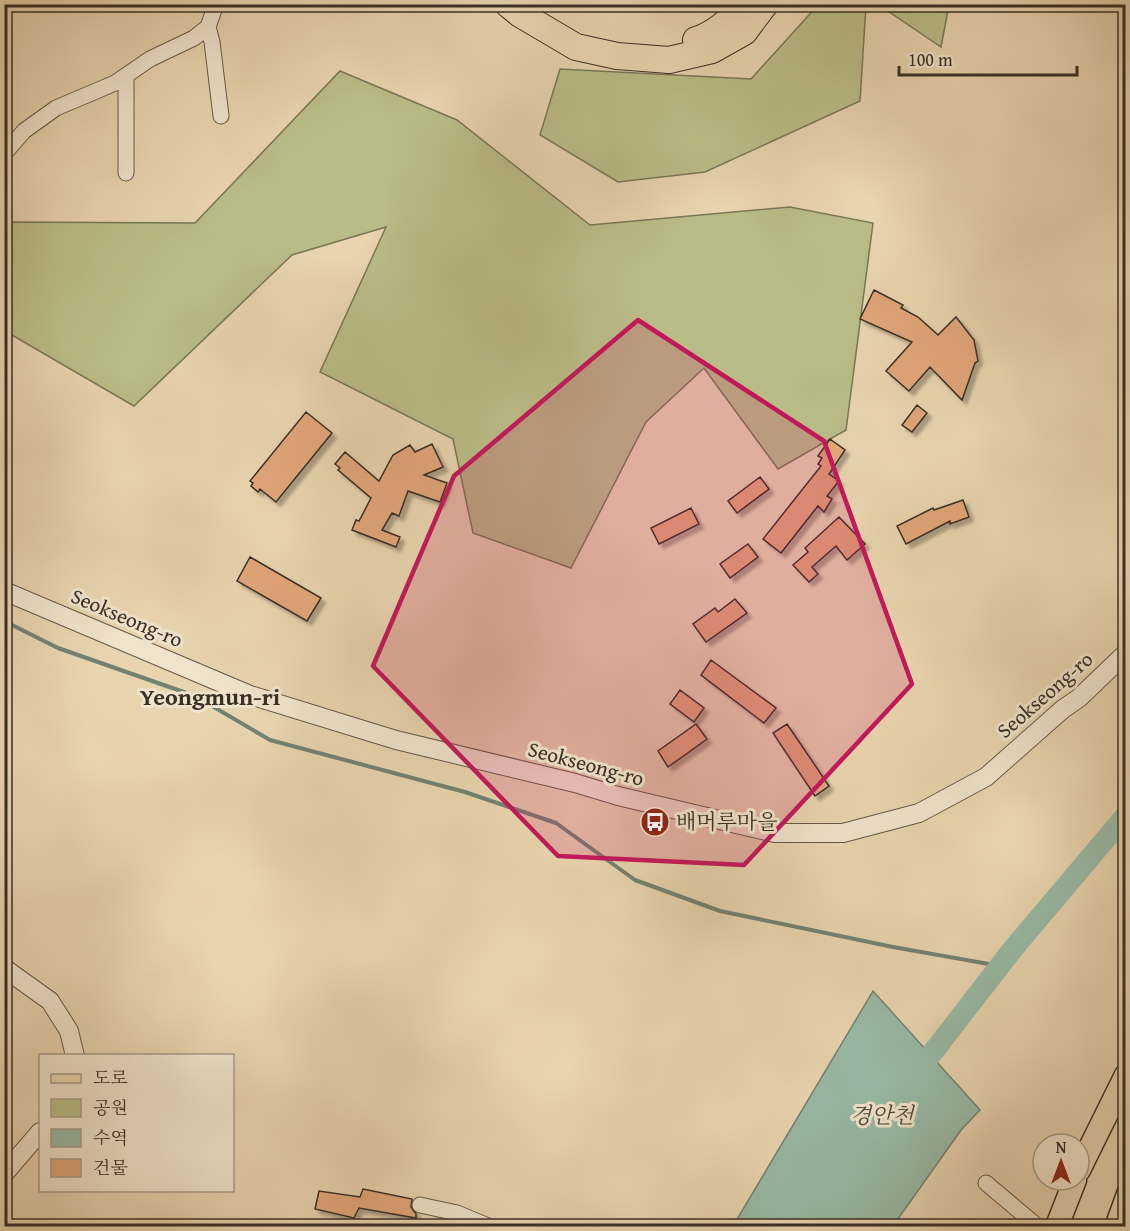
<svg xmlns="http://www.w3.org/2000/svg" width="1130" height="1231" font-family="'Gentium Book Plus','Noto Serif KR',serif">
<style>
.green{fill:#babc87;stroke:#7a7656;stroke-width:1.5}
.water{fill:#98b9a5;stroke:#728272;stroke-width:1.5}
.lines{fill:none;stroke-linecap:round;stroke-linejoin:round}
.stream{stroke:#728272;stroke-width:4}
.river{stroke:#98b9a5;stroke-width:21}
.building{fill:#e1a67a;stroke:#392f26;stroke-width:1.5;filter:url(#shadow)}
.minor-casing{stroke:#655848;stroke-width:17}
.tertiary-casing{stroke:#655848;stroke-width:20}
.primary-casing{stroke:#392f26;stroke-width:25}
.motorway-casing{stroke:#392f26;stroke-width:28}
.minor{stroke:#f0e3cb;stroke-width:15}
.tertiary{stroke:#f0e3cb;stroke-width:18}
.primary{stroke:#e8d4af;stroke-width:22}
.motorway{stroke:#e8d4af;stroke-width:26}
.tram{stroke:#392f26;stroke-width:1.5}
.marked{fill:#c2185b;fill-opacity:0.2;stroke:#c2185b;stroke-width:4.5;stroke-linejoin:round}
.labels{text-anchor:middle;stroke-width:6;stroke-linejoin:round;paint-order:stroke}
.street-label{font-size:21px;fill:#392f26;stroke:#f0e3cb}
.poi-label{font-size:21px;fill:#392f26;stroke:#f0e3cb;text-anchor:start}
.water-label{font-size:22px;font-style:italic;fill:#4c4b3f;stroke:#f0e3cb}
.quarter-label{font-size:24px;font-weight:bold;fill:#392f26;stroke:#f0e3cb}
</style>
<defs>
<filter id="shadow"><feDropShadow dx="4.5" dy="4.5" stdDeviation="1.5" flood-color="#0004"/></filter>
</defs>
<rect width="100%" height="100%" fill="#e8d4af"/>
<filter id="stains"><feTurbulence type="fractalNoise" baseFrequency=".00333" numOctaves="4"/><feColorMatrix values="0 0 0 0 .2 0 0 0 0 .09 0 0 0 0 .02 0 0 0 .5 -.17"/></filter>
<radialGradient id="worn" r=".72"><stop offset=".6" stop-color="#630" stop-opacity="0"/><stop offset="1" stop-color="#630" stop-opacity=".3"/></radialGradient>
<!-- green -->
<path class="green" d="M818,5H866L860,101L705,172L618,182L540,135L560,69L751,79Z
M879,5H949L941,47Z
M340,71L457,120L590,225L790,207L873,223L846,430L778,469L704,368L646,422L571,568L473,533L453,439L320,372L386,227L292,255L134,406L10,334L4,316V222L195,223Z"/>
<!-- water -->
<path class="water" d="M873,991L980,1110L961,1130L893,1226H733Z"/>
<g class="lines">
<!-- stream -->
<path class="stream" d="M4,621L58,648L195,696L270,740L465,792L556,823L635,880L720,911L893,947L1000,966"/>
<!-- river -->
<path class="river" d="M913,1078L1012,950L1126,815"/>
</g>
<!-- building -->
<path class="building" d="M874,290L903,305L901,308L918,317L938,335L956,317L974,340L978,361L975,363L962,400L930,367L909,391L886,371L912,342L860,319Z
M917,405L927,413L912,432L902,425Z
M306,412L332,433L276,502L260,489L258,492L251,486L253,483L250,481Z
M830,439L845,450L829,474L839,481L827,496L832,499L824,512L818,506L781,553L763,539L821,466L818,464L822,458L818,456Z
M432,444L443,467L424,475L447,483L440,502L408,491L399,516L392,513L382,530L400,537L396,547L352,530L356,520L359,521L371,498L338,470L340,468L335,464L345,452L379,481L393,455L410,445L415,452Z
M760,477L769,489L737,513L728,501Z
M963,500L969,517L950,524V521L906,544L897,526L933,508L934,510Z
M691,508L699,524L659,544L651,528Z
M839,517L865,544L847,560L836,546L812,567L818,574L809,582L793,565L808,552L805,548Z
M748,544L758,557L730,578L720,564Z
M250,557L321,598L307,621L237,581Z
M735,599L747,613L706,642L693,624L715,608L718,612Z
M711,660L776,708L764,723L701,675Z
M680,690L704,708L694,722L670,704Z
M696,724L707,739L668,767L658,751Z
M787,724L829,786L815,796L773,733Z
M363,1189L412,1199L411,1207L416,1214V1218L359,1208L354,1218L315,1209L319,1191L360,1197Z"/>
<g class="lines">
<!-- minor casing -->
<g class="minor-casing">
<path id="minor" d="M208,27L212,42L221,116
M4,154L24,131L56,108L115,83L150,59L194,38L208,27L216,4
M126,173V76
M986,1183L1037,1226
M420,1205L457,1213L488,1226"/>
</g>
<!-- tertiary casing -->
<g class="tertiary-casing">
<path id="tertiary" d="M4,591L250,695L396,740L575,783L618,796L775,833H843L919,813L986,777L1063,709L1079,698L1126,653
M4,968L50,1001L69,1031L75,1056
M4,1174L40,1132"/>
</g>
<!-- primary casing -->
<g class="primary-casing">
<path id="primary" d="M1079,1170L1126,1075
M1057,1226L1075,1180"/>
</g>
<!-- motorway casing -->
<g class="motorway-casing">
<path id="motorway" d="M508,4L520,14L576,47L617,56L669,60L712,50L744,32L765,4
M696,40C713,35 733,19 743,4"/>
</g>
<!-- minor -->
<use href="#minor" class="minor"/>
<!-- tertiary -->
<use href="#tertiary" class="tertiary"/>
<!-- primary -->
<use href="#primary" class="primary"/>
<!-- motorway -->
<use href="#motorway" class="motorway"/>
<!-- tram -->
<path class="tram" d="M1104,1226L1126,1165"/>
</g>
<!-- marked area -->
<path class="marked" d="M638,320L824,441L912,684L744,865L558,856L373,666L454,476Z"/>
<!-- icons -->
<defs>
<g id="bus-disc" transform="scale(1.5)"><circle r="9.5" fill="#8f2418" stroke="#f0e3cb"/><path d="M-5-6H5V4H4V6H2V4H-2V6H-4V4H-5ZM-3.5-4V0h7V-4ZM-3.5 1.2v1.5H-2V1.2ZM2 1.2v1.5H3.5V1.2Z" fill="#fff"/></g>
</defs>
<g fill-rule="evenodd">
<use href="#bus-disc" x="655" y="822"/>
</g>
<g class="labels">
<!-- street labels -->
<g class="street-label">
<text transform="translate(127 618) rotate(23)" y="7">Seokseong-ro</text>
<text transform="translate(1045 695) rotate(-41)" y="7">Seokseong-ro</text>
<text transform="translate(586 764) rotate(15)" y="7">Seokseong-ro</text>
</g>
<!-- poi labels -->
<g class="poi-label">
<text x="676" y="829">배머루마을</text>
</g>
<!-- water labels -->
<g class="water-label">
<text x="882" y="1123">경안천</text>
</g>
<!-- quarter labels -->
<g class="quarter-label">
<text x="210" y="705">Yeongmun-ri</text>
</g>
</g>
<!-- margin -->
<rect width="1130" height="1231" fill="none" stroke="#e8d4af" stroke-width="24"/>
<rect x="6" y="6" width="1118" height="1219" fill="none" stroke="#392f26" stroke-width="3"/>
<rect x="12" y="12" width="1106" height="1207" fill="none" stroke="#392f26" stroke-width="1.5"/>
<!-- legend -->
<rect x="39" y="1054" width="195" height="138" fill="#f0e3cb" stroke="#a79b89" stroke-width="1.5"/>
<rect x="51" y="1074" width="30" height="9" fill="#e8d4af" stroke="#a79b89" stroke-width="1.5"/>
<text x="93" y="1084" font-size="18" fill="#392f26">도로</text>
<rect x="51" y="1099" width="30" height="18" fill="#babc87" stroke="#a79b89" stroke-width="1.5"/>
<text x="93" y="1114" font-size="18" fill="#392f26">공원</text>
<rect x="51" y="1129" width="30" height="18" fill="#98b9a5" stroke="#a79b89" stroke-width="1.5"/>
<text x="93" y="1144" font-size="18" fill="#392f26">수역</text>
<rect x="51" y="1159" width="30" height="18" fill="#e1a67a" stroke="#a79b89" stroke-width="1.5"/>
<text x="93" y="1174" font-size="18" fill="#392f26">건물</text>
<!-- north arrow -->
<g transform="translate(1061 1162)"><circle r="28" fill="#f0e3cb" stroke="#a79b89" stroke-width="1.5"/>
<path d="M0-4.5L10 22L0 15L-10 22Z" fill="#8f2418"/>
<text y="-9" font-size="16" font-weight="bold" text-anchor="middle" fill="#392f26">N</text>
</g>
<!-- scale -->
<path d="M899 66v9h178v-9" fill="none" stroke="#392f26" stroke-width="3"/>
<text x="908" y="66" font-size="18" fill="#392f26" stroke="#f0e3cb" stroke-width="4.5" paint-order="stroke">100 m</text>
<rect width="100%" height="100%" filter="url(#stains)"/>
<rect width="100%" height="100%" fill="url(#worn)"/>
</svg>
